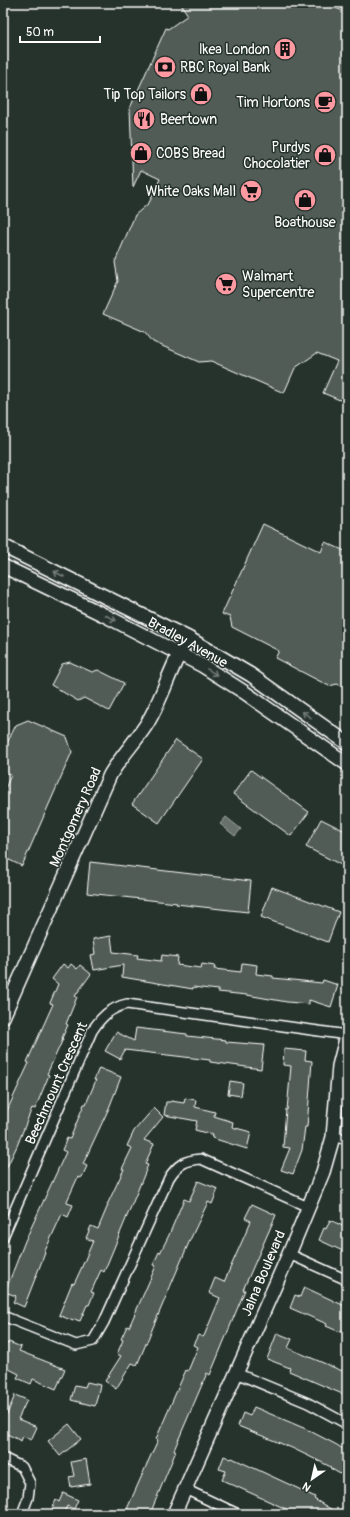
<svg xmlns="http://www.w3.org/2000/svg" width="350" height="1517" font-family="Pangolin,sans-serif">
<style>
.water{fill:#67706c;stroke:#a4a9a7}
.building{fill:#515c57;stroke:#fff}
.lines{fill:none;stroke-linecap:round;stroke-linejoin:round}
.street-casing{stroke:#fff;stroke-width:12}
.secondary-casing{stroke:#fff;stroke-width:16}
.street{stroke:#26332d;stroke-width:9}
.secondary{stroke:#26332d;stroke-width:13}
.oneway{stroke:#727a76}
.labels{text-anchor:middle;stroke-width:3;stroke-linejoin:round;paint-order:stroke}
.poi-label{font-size:14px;fill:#fff;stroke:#26332d;text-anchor:end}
.street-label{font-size:14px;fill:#fff;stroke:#26332d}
</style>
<rect width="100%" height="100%" fill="#26332d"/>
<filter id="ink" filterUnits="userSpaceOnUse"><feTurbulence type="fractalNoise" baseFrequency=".025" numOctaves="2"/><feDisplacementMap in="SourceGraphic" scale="8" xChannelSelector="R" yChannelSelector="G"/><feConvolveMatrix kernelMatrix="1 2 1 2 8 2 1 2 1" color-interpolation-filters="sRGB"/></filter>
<g filter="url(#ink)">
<!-- water -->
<path class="water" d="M226,817L241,829L235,836L220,824Z"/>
<!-- building -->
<path class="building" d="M180,3H338L336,8L347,13V403L323,393L337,361L317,353L295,368L284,393L211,361L199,362L153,342L145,332L103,314L118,281L115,262L135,215L149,203L160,179L141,170L133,187L130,108L166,28L168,29L188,15Z
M263,524L321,552L325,542L347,552V688L337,684L329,686L275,658L279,651L232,627L230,617L222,614Z
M70,662L92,672L98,670L124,683L109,711L84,698L78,701L51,685L62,664Z
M28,720L67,737L72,752L22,866L3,857V793L11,775L4,772L3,751L16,725Z
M176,740L203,759L159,823L132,804Z
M251,770L309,812L291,836L233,794Z
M321,819L347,832V868L306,847Z
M90,862L251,881L248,912L176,904L177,903L87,893Z
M272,887L339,912L328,942L261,917Z
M111,936L113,952L138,955L137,958L161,961L162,955L178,957L177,965L201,968L202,964L215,966L214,969L241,972L242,963L257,965L256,974L273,976V978L322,983L323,980L338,985L331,1007L309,1000V1004L287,1002L247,995L218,992V990L193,987V989L122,977L123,965L94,970L91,955L95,954L93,939Z
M63,964L68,968L71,964L77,969L80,965L91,974L75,996L77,997L66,1024L68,1025L62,1038L63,1039L47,1074L49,1075L35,1109L32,1108L17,1146L3,1175V1124L6,1118L4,1117L29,1063L27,1062L53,1004L50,1003L58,984L52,979Z
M136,1028L187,1034V1036L226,1040V1042L264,1045L261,1069L210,1062V1060L125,1050L120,1059L105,1051L116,1032L134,1041Z
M284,1049L306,1051L305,1060L312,1061L307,1127H305L302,1150L293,1174L281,1170L290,1148L283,1147L286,1109L287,1110L291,1066L283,1065Z
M99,1068L121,1077L109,1108L83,1164L87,1166L82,1177L80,1178L78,1177L67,1201V1203L73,1205L68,1217L62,1214L44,1253H45L24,1307L13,1302L16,1296L5,1292L25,1241L66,1152L62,1150L67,1138L70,1139L84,1104H86L96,1080H94Z
M230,1081L243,1083L241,1096L228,1094Z
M185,1098L196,1100L195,1107L215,1112L214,1116L233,1122L232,1127L251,1132L247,1149L212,1138L213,1135L195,1130L197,1121L164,1115L166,1102H170L171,1101L184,1103Z
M154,1108L163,1117L144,1140L154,1144L145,1164L148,1165L142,1180L104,1272L101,1270L91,1292L94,1293L89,1305H87L80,1321L74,1319L73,1321L59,1315L72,1283L74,1284L81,1269L93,1241L86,1238L91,1226L98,1229L108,1205H107L124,1169H122L132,1148L127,1146L134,1131Z
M198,1181L218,1189L212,1204L208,1202L190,1240L137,1365L132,1363L116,1389L105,1381L121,1356L117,1354L123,1340L121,1339L127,1326L129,1327L156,1266L153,1265L159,1252L160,1253L169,1235L184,1199L189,1201Z
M252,1204L276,1215L243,1290H245L210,1375L207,1373L174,1450L176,1451L150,1514H138L127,1509L151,1455L158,1440L156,1439L178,1388L186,1370L188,1371L198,1347L193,1345L198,1335L203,1337L204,1336L220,1298L209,1293L215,1278L224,1282L251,1221L245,1218Z
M330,1220L347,1228V1253L319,1240L324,1228L326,1229Z
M304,1287L347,1307V1333L341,1330L340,1332L326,1326L327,1324L290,1308L295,1295L300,1297Z
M277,1333L292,1339L288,1348L347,1373V1396L289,1371L290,1368L267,1359Z
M3,1342L8,1344L9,1342L21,1347L19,1351L65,1369L56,1389L33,1379L31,1384L17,1378L19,1374L3,1366Z
M87,1382L100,1385L95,1406L71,1400L75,1385L85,1387Z
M15,1395L27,1400L18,1419L37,1427L31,1440L23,1436L21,1441L3,1432V1412L7,1414Z
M254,1407L306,1429L337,1445L347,1452V1478L330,1468L331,1467L292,1448L238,1426L243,1413L250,1416Z
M69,1424L81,1439L60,1456L48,1441Z
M224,1456L231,1459L232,1458L297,1488L315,1497L314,1499L339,1514H297L222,1480L226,1471L219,1469Z
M86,1459L90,1484L71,1487L69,1477L74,1476L71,1462Z
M63,1493L78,1500L74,1509L67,1506L65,1511H63L62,1514H50L56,1500L59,1502Z"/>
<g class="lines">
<!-- street casing -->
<g class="street-casing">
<path id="street" d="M333,1137L347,1139
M3,1237L92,1031C101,1017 110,1008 127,1004L347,1035
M289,1254L347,1280
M3,1316L76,1345L93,1341L104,1322L169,1178C177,1165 185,1160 201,1159L308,1207
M236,1373L308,1403L347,1424
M3,1458L22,1467L30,1483L28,1498L22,1514
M185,1489L238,1514"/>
</g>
<!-- secondary casing -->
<g class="secondary-casing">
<path id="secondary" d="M3,546L188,638L251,675L347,743
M3,566L104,615L203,666L244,692L347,764
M3,1017L110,775C121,756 137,740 148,722C164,695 171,664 188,638
M174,1514L289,1254L323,1172L333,1137L339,1066L347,1035"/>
</g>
<!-- street -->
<use href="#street" class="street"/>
<!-- secondary -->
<use href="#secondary" class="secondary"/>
</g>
<!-- one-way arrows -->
<defs><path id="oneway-shaft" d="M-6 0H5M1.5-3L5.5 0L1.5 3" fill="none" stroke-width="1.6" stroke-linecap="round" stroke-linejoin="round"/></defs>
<g class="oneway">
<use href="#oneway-shaft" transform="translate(59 574) rotate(-153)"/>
<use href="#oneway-shaft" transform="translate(111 618) rotate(27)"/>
<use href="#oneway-shaft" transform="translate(212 672) rotate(32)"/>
<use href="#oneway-shaft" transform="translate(307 715) rotate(-145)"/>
</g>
</g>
<!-- icons -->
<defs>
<g id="building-disc" transform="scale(1.15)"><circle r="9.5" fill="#ff9aa2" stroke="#26332d"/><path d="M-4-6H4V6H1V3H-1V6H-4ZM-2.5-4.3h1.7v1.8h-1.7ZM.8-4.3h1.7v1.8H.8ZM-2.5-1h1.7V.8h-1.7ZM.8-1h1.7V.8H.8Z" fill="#111"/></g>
<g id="bank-disc" transform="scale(1.15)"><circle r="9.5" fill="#ff9aa2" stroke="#26332d"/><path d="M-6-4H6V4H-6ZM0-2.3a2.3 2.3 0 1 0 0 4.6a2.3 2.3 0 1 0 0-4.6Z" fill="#111"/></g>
<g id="shop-disc" transform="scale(1.15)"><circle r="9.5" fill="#ff9aa2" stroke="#26332d"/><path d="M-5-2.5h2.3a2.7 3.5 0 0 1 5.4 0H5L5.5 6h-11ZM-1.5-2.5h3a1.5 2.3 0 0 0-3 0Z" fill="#111"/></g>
<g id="cafe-disc" transform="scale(1.15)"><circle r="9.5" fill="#ff9aa2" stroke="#26332d"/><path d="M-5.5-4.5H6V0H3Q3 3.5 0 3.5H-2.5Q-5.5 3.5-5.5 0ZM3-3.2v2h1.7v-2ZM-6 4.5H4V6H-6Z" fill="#111"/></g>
<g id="restaurant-disc" transform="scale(1.15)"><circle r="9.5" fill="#ff9aa2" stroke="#26332d"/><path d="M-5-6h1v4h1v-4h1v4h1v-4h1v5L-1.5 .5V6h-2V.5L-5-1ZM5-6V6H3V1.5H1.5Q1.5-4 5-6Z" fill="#111"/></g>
<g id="supermarket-disc" transform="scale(1.15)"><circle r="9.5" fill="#ff9aa2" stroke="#26332d"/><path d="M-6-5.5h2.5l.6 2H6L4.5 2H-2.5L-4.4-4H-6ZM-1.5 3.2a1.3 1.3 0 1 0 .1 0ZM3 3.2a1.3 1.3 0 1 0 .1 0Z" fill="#111"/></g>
</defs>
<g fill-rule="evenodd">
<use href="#building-disc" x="285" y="49"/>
<use href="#bank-disc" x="165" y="67"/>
<use href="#shop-disc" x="201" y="94"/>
<use href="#cafe-disc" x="325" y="102"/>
<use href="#restaurant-disc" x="144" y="119"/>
<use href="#shop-disc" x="141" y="153"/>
<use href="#shop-disc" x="325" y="155"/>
<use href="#supermarket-disc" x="251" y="191"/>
<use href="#shop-disc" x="305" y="200"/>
<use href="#supermarket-disc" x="226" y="284"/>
</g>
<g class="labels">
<!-- poi labels -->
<g class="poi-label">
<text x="270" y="54">Ikea London</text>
<text x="180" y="72" text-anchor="start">RBC Royal Bank</text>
<text x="186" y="99">Tip Top Tailors</text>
<text x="310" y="107">Tim Hortons</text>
<text x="160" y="124" text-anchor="start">Beertown</text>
<text x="310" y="152">Purdys<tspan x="310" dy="16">Chocolatier</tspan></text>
<text x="156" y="158" text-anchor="start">COBS Bread</text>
<text x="236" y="196">White Oaks Mall</text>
<text x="305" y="227" text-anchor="middle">Boathouse</text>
<text x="242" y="281" text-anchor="start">Walmart<tspan x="242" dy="16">Supercentre</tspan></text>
</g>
<!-- street labels -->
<g class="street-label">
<text transform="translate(188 642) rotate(29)" y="5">Bradley Avenue</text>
<text transform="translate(75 817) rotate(-66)" y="5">Montgomery Road</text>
<text transform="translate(56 1083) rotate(-66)" y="5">Beechmount Crescent</text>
<text transform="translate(263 1273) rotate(-67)" y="5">Jalna Boulevard</text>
</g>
</g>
<!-- margin -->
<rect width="350" height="1517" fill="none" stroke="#26332d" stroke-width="16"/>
<rect x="8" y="8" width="334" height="1501" fill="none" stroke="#fff" stroke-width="1.5" filter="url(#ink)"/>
<!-- north arrow -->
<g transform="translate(312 1479) rotate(214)" stroke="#26332d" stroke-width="3" paint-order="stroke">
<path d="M0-3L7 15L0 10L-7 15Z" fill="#ffffff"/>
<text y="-6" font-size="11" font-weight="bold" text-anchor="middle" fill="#ffffff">N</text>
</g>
<!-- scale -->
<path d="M20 36v6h80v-6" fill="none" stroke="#ffffff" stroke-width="2"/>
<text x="26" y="36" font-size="12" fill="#ffffff" stroke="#26332d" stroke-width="3" paint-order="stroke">50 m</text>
</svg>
